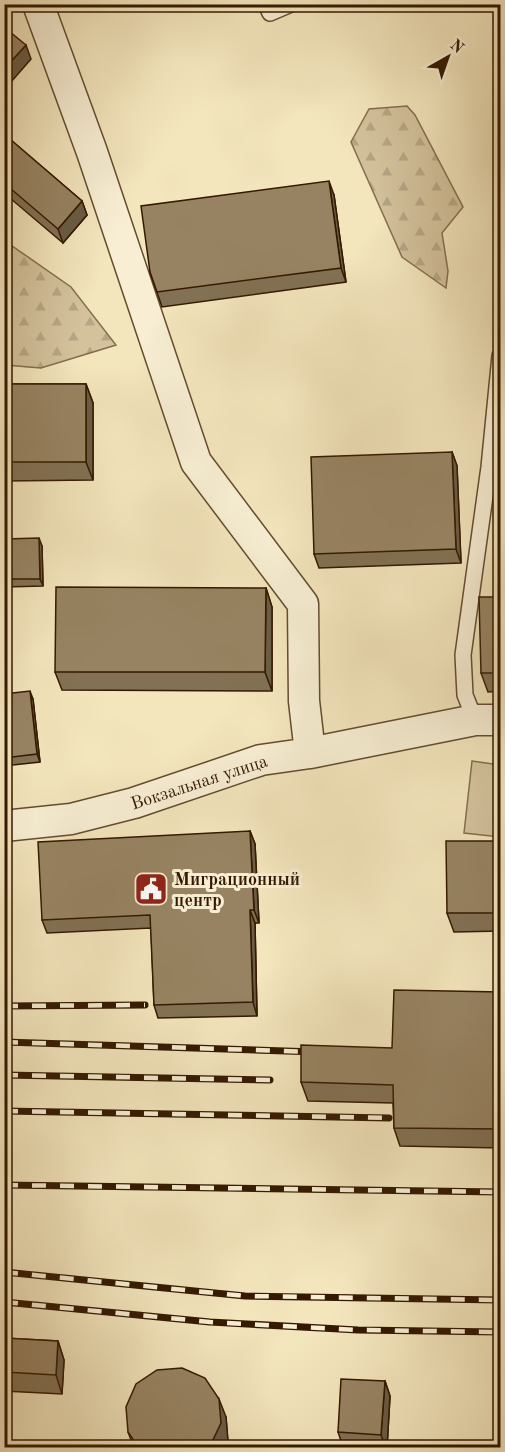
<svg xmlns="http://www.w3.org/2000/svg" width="505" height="1452" font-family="'Old Standard TT',serif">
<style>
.green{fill:#d3c29c;stroke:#846e4e;stroke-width:1.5}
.forest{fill:url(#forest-firs);stroke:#846e4e;stroke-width:1.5}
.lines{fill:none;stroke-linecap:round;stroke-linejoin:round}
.service-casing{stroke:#644c2f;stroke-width:18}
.minor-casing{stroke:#644c2f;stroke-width:33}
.service{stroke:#f7eed3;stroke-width:15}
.minor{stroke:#f7eed3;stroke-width:30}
.rail-casing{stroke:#341900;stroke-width:7}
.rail{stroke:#f7eed3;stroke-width:4.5;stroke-dasharray:14;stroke-linecap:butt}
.wall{fill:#827154;stroke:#341900;stroke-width:1.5}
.shaded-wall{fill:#6a5c45;stroke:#341900;stroke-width:1.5}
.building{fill:#978362;stroke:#341900;stroke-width:1.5}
.labels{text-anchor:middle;stroke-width:6;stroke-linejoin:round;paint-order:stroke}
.street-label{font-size:18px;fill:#341900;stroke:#f7eed3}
.poi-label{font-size:18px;font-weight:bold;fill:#341900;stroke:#f7eed3;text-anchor:start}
</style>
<defs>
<pattern id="forest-firs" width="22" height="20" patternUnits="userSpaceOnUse" patternTransform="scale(1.5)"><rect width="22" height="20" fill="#d3c29c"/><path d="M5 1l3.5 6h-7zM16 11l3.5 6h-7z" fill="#b6a685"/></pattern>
</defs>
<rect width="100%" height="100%" fill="#f3e5bc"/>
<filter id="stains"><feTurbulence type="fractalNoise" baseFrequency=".00333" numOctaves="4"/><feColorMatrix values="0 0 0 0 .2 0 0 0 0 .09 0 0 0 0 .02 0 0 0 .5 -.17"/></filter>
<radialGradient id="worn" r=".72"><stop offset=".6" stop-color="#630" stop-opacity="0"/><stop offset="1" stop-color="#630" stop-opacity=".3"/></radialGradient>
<!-- green -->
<path class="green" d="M472,761L500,765V837L464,833Z"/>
<!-- forest -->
<path class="forest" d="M407,106L415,115L463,207L442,233L448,271L446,288L402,257L351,142L369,109Z
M5,241L71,287L116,345L41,368L5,365Z"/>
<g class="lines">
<!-- service casing -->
<g class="service-casing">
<path id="service" d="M266,4L270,13L291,4
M475,720L465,695L463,655L489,467L500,356"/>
</g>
<!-- minor casing -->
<g class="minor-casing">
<path id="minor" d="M38,4L92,152L196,462L303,604L304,701L310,753
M4,826L71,819L134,803L261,760L310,753L475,720H500"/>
</g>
<!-- service -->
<use href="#service" class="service"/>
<!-- minor -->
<use href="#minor" class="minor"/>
<!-- rail casing -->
<g class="rail-casing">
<path id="rail" d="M4,1006L145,1005
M4,1042L317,1052
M4,1075L270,1080
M4,1111L389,1118
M4,1185L500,1192
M4,1272L245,1296L500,1300
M4,1302L210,1322L358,1330L500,1332"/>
</g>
<!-- rail -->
<use href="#rail" class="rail"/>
</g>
<!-- wall -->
<path class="wall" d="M137,4H207V11L138,7Z
M4,134L82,201L87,215L63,243L4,193Z
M334,195L346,282L162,307L150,272Z
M4,384H86L93,403V480L4,481Z
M452,452L457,466L461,563L319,568L314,554Z
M4,539L42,546L43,586L4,587Z
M266,588L272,607V691L62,690L55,672Z
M501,597V691L488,692L481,673Z
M4,694L33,699L40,762L4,766Z
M250,831L255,844L259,923H255L257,1016L158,1018L154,1005L151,928L47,933L42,920Z
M501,841V931L454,932L447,913Z
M501,992V1148L400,1146L394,1128L393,1103L308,1101L301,1082L392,1048Z
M4,1338L58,1341L64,1360L62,1394L4,1391Z
M385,1381L390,1396L387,1448L343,1447L338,1432Z
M226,1417L228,1442L225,1448H134L128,1432Z"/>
<!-- shaded-wall -->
<path class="shaded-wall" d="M26,45L31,59L4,90V69Z
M329,181L334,195L346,282L341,268Z
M82,201L87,215L63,243L58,229Z
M86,384L93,403V480L86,462Z
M452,452L457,466L461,563L456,549Z
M39,538L42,546L43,586L40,579Z
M266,588L272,607V691L265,672Z
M30,691L33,699L40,762L37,754Z
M250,831L255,844L259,923L254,910Z
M250,910L255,923L257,1016L253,1002Z
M58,1341L64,1360L62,1394L56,1375Z
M385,1381L390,1396L387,1448H386L381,1435Z
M219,1399L226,1417L228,1442L225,1448H208Z"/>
<!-- building -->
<path class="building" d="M4,27L26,45L4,69Z
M4,134L82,201L58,229L4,183Z
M329,181L341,268L157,292L150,272L141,206Z
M4,384H86V462H4Z
M452,452L456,549L314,554L311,457Z
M39,538L40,579H4V539Z
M56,587L266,588L265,672H55Z
M479,597H501V673H481Z
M30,691L37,754L4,758V694Z
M250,831L254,910H250L253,1002L154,1005L150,915L42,920L38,842Z
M446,841H501V913H447Z
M394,990L501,992V1129L394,1128L393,1085L301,1082V1045L392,1048Z
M4,1338L58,1341L56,1375L4,1372Z
M182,1368L205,1378L219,1399L221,1423L210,1446L208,1448H139L128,1432L126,1407L136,1384L157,1370Z
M341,1379L385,1381L381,1435L338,1432Z"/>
<!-- icons -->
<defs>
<g id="civic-square" transform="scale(1.725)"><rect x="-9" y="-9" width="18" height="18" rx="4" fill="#8f2418" stroke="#f7eed3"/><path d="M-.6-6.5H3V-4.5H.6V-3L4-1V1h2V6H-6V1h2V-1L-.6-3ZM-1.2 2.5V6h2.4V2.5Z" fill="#fff"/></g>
</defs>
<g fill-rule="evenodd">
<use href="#civic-square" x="151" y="889"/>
</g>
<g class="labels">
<!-- street labels -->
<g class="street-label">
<text transform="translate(199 782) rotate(-18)" y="6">Вокзальная улица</text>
</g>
<!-- poi labels -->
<g class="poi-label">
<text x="174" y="885">Миграционный<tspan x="174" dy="21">центр</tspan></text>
</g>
</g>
<!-- margin -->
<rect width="505" height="1452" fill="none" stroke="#f3e5bc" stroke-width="24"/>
<rect x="6" y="6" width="493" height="1440" fill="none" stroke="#341900" stroke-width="3"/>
<rect x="12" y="12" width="481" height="1428" fill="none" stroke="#341900" stroke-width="1.5"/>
<!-- north arrow -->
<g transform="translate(448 57) rotate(40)" stroke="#f7eed3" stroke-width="4.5" paint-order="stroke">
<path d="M0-4.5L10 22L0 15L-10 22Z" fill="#341900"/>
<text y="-9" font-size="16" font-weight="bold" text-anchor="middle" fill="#341900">N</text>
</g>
<rect width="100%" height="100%" filter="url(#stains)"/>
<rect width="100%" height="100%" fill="url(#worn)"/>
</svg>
